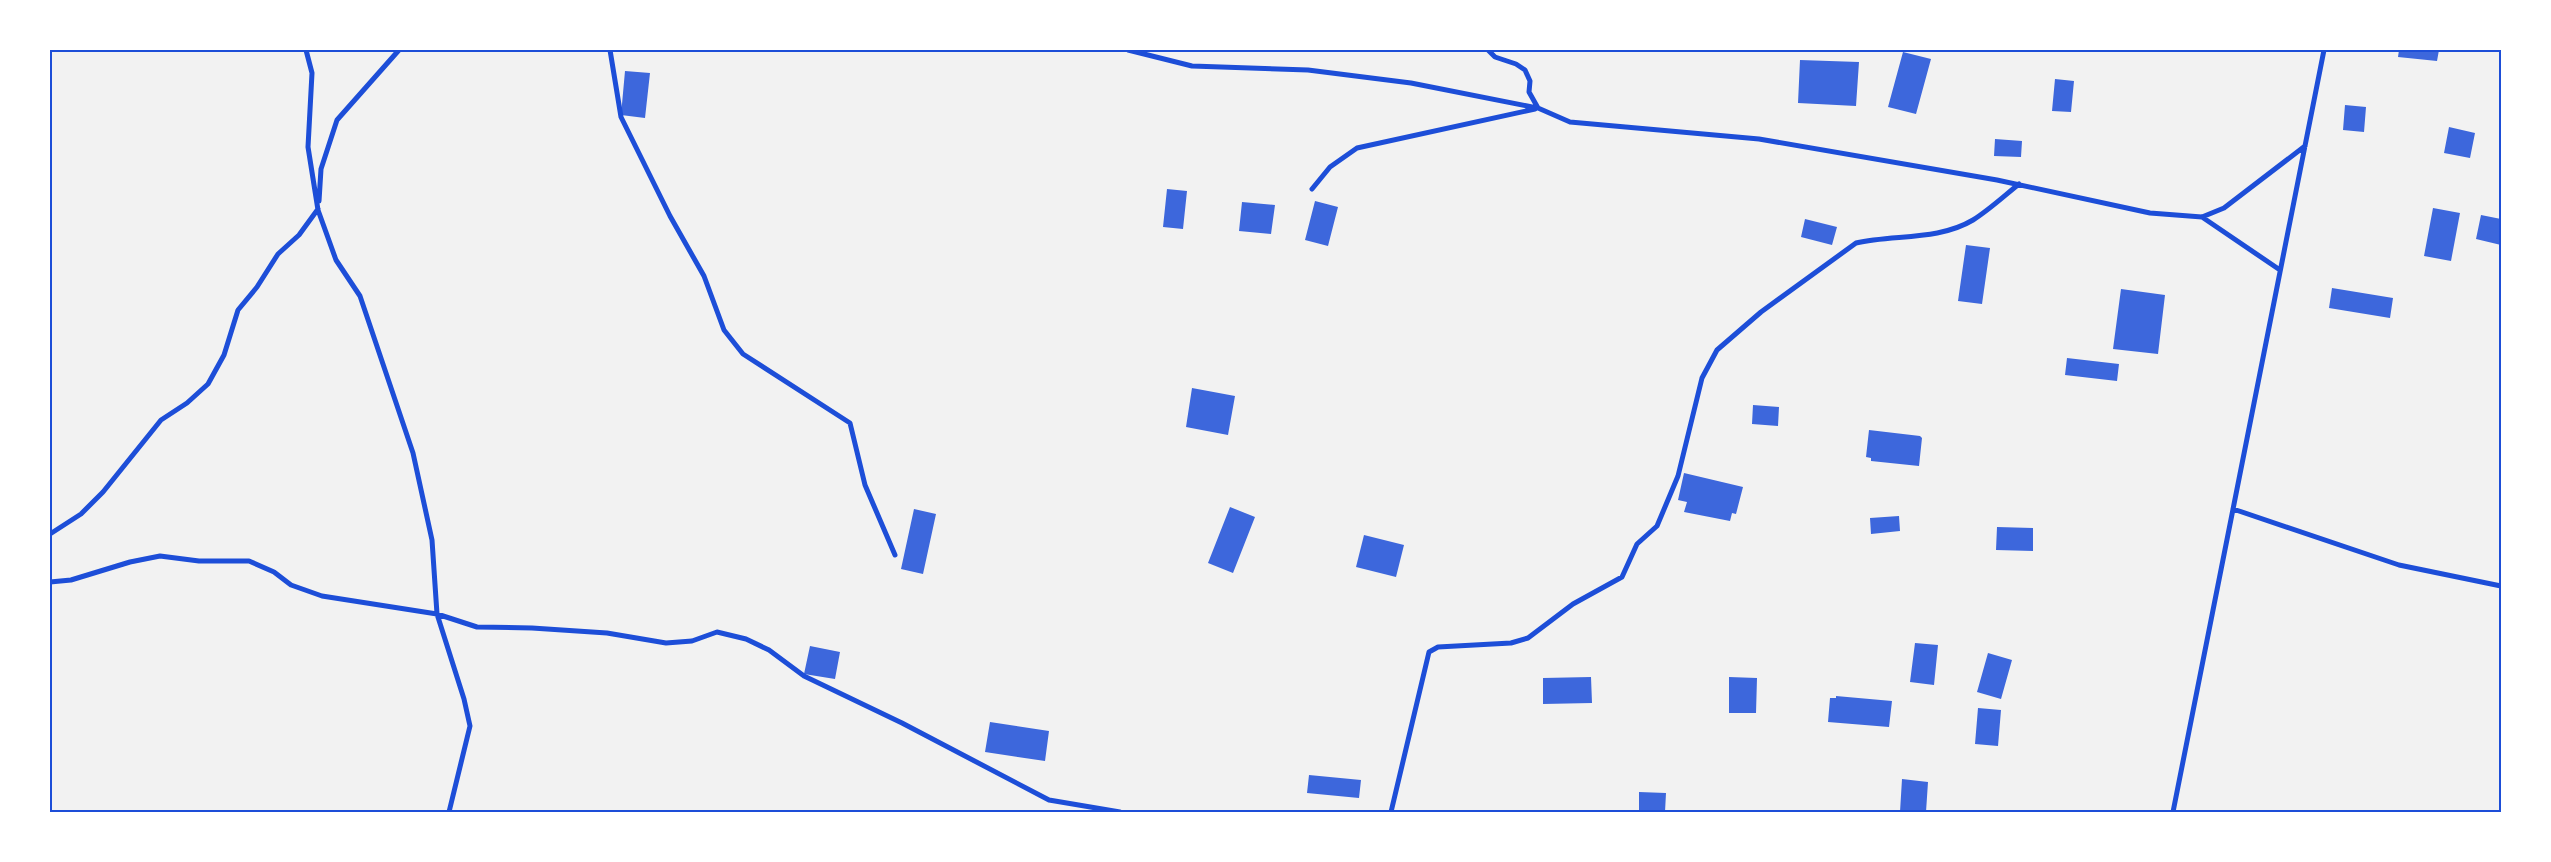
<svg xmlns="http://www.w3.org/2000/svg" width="2551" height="862" font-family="'Varela Round',sans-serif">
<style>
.building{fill:#3d67dc}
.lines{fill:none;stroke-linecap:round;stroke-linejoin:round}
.minor{stroke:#1d4ed8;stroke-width:5}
.neatline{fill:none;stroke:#1d4ed8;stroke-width:2}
</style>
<rect width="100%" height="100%" fill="#f2f2f2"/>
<!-- building -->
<path class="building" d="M2399,50H2439L2437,61L2398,57Z
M1903,52L1931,59L1916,114L1888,107Z
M1800,60L1859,62L1856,106L1798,103Z
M625,71L650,73L645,118L621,115Z
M2055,79L2074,81L2071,112L2052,111Z
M2345,105L2366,107L2364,132L2343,130Z
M2449,127L2475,133L2470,158L2444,153Z
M1995,139L2022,141L2021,157L1994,156Z
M1167,189L1187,191L1183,229L1163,227Z
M1315,201L1338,207L1328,246L1305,240Z
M1242,202L1275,205L1271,234L1239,231Z
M2433,208L2460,213L2451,261L2424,256Z
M2481,215L2501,219V245L2476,239Z
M1805,219L1837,227L1832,245L1801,237Z
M1966,245L1990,248L1982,304L1958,301Z
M2332,288L2393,298L2390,318L2329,308Z
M2121,289L2165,295L2158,354L2113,349Z
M2067,358L2119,364L2117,381L2065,375Z
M1192,388L1235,396L1228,435L1186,427Z
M1753,405L1779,407L1778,426L1752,424Z
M1869,430L1920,436L1922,438L1919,466L1871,461V458L1866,457Z
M1684,473L1743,487L1736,514L1732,513L1730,521L1684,512L1687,502L1678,500Z
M1230,507L1255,517L1233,573L1208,563Z
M914,509L936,514L923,574L901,569Z
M1899,516L1900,531L1871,534L1870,518Z
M1997,527L2033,528V551L1996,550Z
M1364,535L1404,545L1396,577L1356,567Z
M1915,643L1938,645L1934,685L1910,682Z
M810,646L840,652L835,679L804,674Z
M1988,653L2012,660L2001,699L1977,692Z
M1591,677L1592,703L1543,704V678Z
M1729,677L1757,678L1756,713H1729Z
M1836,696L1892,701L1889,727L1828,722L1830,698H1836Z
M1978,708L2001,710L1998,746L1975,744Z
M990,722L1049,731L1045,761L985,752Z
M1309,775L1361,780L1359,798L1307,793Z
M1902,779L1928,782L1926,812H1900Z
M1639,792L1666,793L1665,812H1639Z"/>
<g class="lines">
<!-- minor -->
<path class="minor" d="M306,50L312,73L308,147L318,210L336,260L360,296L413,453L432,540L437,614L464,699L470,726L449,812
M610,50L621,117L670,216L704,276L724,330L743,354L850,423L865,485L895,555
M1128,50L1192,66L1308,70L1411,83L1537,108
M1488,50L1495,57L1516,64L1525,70L1530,81L1529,92L1538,108L1570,122L1759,139L1997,180L2150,213L2202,217L2224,208L2305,146
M1312,189L1330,167L1357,148L1535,109
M319,201L321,169L337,120L399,50
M2202,217L2280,270
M2233,509L2399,565L2501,586
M50,534L81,514L103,492L161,420L187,403L208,384L224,355L238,310L257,287L278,254L299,235L318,209
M50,582L71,580L130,562L160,556L199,561H249L274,572L291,585L322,596L437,614L477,627L532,628L607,633L666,643L692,641L717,632L746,639L769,650L804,676L902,723L1049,800L1120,812
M1391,812L1429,652L1438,647L1511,643L1528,638L1573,604L1622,577L1637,544L1657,526L1678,476L1702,378L1717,350L1761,312L1856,243C1893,234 1938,241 1973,220C1989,210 2004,196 2019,184
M2173,812L2324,50"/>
</g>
<!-- border -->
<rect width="2551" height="862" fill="none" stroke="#ffffff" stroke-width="102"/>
<rect x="51" y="51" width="2449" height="760" class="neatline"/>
</svg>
